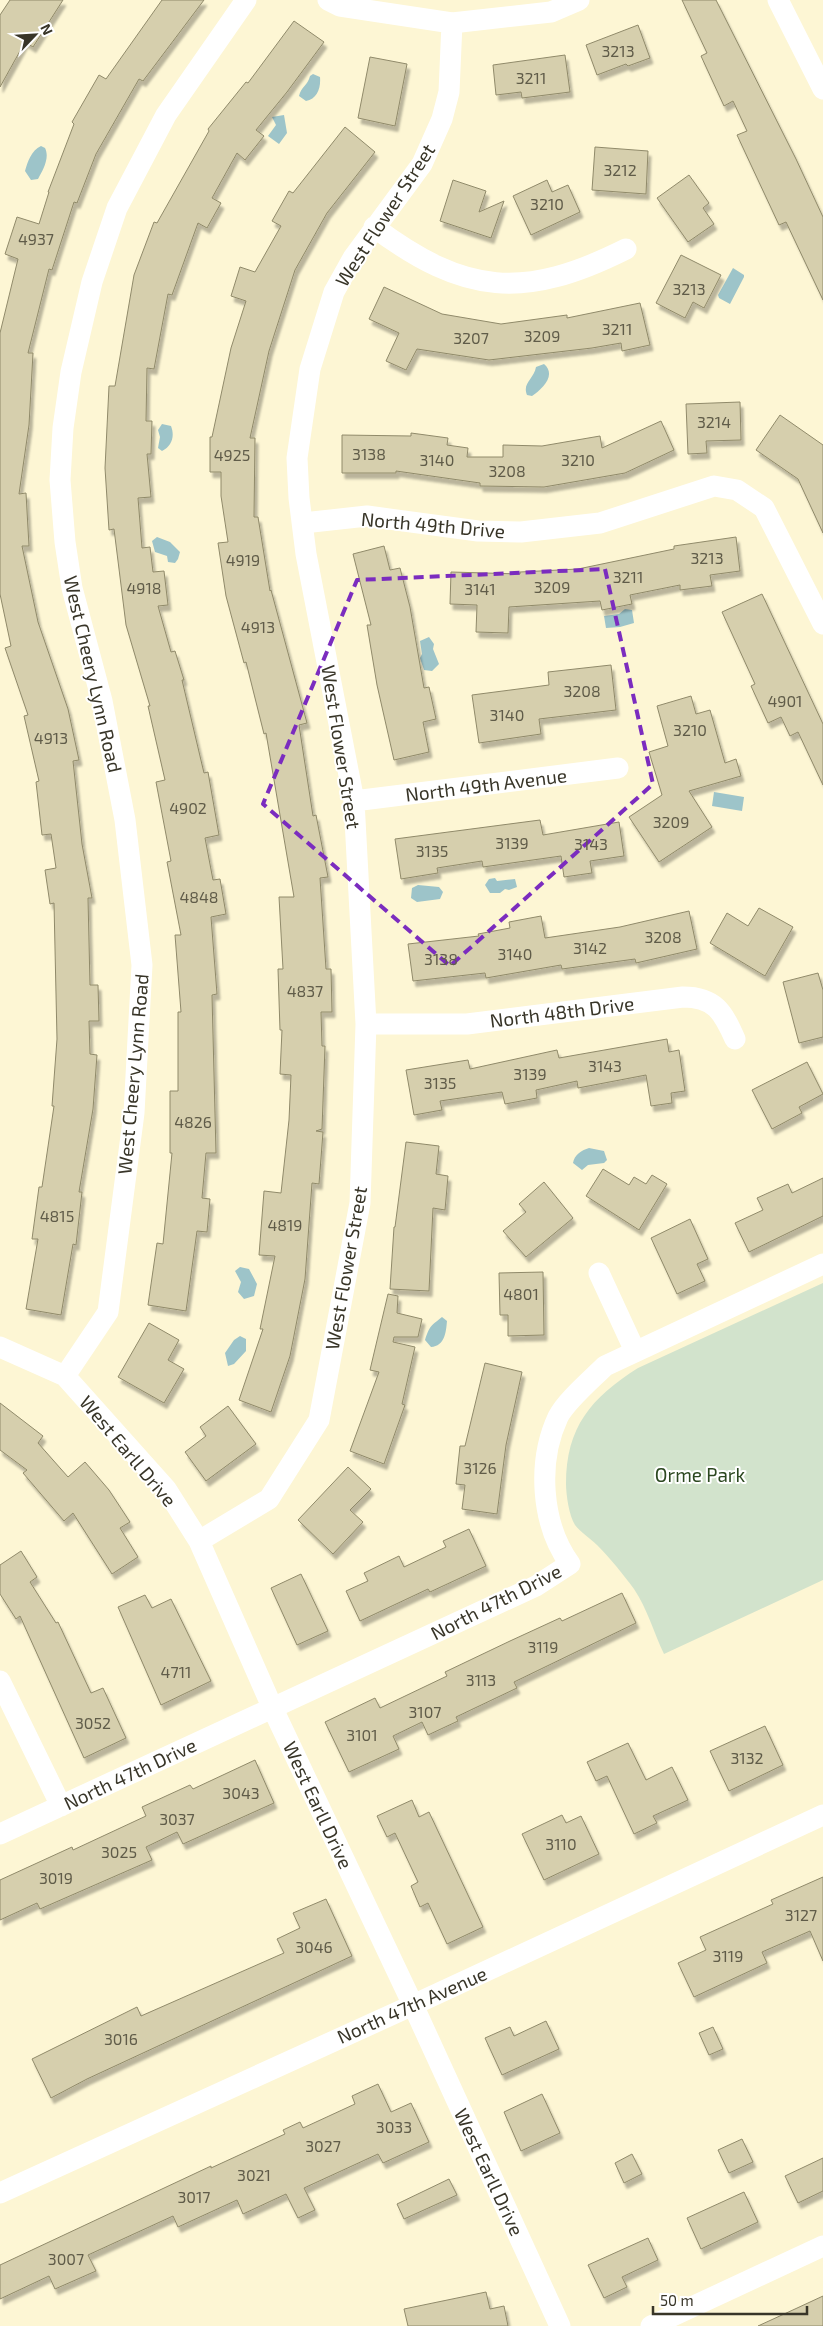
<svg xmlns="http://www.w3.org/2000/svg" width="823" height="2326" font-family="'Exo 2',sans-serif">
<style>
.green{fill:#d2e3cc}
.water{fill:#9dc4c9}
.building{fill:#d6cfad;stroke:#908a6a;filter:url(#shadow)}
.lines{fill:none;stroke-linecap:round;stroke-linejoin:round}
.minor{stroke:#fff;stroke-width:21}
.marked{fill:none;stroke:#7b2cbf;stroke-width:4;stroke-dasharray:10 6;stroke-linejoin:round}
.labels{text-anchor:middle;stroke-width:4;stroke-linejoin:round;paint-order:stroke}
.number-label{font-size:16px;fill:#605c49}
.street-label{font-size:19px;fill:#383528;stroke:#fff}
.park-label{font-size:19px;fill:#2c4820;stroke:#fff}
</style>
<defs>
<filter id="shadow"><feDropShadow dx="3" dy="5.5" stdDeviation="1" flood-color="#0004"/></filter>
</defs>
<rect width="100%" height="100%" fill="#fdf6d4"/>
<!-- green -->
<path class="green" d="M823,1283V1580L664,1654C654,1633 647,1608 634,1589C623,1574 610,1558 597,1545C590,1538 580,1532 575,1525C569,1516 566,1494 566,1484C566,1427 591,1398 638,1368Z"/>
<!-- water -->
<path class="water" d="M313,74L320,77C321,88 317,99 306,101L299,96C301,87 308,85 310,76Z
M284,115L287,133L279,144L268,136L276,125L272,117Z
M41,146L45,148C50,158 43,170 38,179L31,180L25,171C28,161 31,151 41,146Z
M733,268L744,275V277L730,304L719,298L718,295Z
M544,364C557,375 542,389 532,396L527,395C522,383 534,379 536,367Z
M162,424L171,426C175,436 172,446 162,451L158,448L160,437L158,430Z
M157,537L170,542L180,552L178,559L175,563L168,562L167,556L155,552L152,541Z
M625,609L632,610L634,623L620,627L606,628L604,616L619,614Z
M429,637L434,644L433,649L439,664L432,671L424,670L420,658L422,654L420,641Z
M714,792L744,797L742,811L712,806Z
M495,878L497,881L515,879L517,887L509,890L505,889L500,893H490L485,885L489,879Z
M418,885L439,887L443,892L440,899L417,902L411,898L412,888Z
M589,1148L604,1151L607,1160L604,1163L588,1165L582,1170L573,1163C574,1155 582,1150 589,1148Z
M240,1267L249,1269L257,1284L254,1296L244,1299L238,1292L241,1282L235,1271Z
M442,1317L447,1321C446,1332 445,1346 431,1347L425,1340C430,1325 431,1326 442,1317Z
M240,1336L246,1339V1351L234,1364L228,1366L225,1353L234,1340Z"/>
<!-- building -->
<path class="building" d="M10,0H63L33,47L25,42L0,87V15Z
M162,0H204L143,81L139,79L96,154L77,203L74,202L52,270L49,269L28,353H33L29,425L19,494L26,493L29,546H22L38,622L68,709L79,760L73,761L82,844L92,898H88L90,985H98L99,1021H89L90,1054L97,1055L93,1109L79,1192H82L76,1245L73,1244L61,1315L26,1309L38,1239H32L39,1187H42L54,1106H52L57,1039L54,903L50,904L45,870L56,868L51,834L42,835L36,782L39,781L24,716L28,715L5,648L11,646L0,594V333L18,259L5,254L17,217L39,224L49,192H48L74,124L72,122L99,75L106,79Z
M682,0H716L796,159L823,217V300L786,222L779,225L737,135L747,131L733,101L724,106L701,56L707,53Z
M294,21L324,42L287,92L256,130L264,136L245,160L237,153L212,198L221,203L207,228L198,223L172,295L168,294L154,369L147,368L146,421H152L151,454H147L151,497L138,498L142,548L150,547L153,572L164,571L168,605L158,606L171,652L175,651L184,680H182L204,773L208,772L219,835L205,838L213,880L220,879L226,914L211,917L217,994L212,995L216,1153H206L202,1198L210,1199L207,1232L197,1231L186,1311L148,1305L157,1243L163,1244L172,1153H170V1091H178V1012H181L175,935H181L167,862L171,861L156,782L165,780L148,706H150L126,625L114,529L109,530L105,468L109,386H115L134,275L154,222L157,223L209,131L208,129L246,82L248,83Z
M638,25L650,58L628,66L626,64L597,75L586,45Z
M565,55L570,92L522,98L521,92L496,95L493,65Z
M370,57L407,64L395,126L358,118Z
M345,127L375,152L327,213L295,270L269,351L250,438H255L254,517H258L270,591L271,590L307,723L299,725L313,816L316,815L328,877L320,878L326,969H331L332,1012H321L322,1046H325L322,1129L316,1131L323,1132L319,1184L312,1183L305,1279L290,1356L271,1412L239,1400L263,1329H260L275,1256L259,1255L264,1191L281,1193L289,1120L291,1075L280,1074L282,1030H280L278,969H283L279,897H294L266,733L264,734L246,662L244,663L226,596L218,543L228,542L221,496V472H210V437H212L231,348L246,301L231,296L240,267L255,272L281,226L272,221L289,191L293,193Z
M595,147L648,151L646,194L592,190Z
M689,175L709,203L703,208L714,224L688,242L657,198Z
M453,180L486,191L479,212L504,201L491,238L440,221Z
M547,180L552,192L568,185L580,212L531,235L513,196Z
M681,255L721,275L704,308L693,302L685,318L656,303Z
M384,287L442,314L501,324L567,315V318L640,303L650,345L622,351L621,343L592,348L489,360L417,349L406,370L386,361L399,333L369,319Z
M740,402L741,440L706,441L707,453L688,454L686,404Z
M780,415L823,445V533L798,479L756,450Z
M661,421L674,450L625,473L544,487L480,486V483L396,471V473H342V435L411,436V433L448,438L447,445L468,448L467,457H503V445L542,446L600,436L602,448Z
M736,537L740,571L710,575L712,586L680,590V585L630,595L632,604L602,610L600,601L509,607L508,633L476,632L477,605L450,604L451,572L520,574V572L578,569L674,549V546Z
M384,546L390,570L400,568L410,607L424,688L429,687L436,719L423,722L429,752L394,760L377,685L367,625H371L353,554Z
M762,594L823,724V785L798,732L790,736L781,717L768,723L751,686L755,684L722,612Z
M611,665L616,710L539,719L541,734L479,743L472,695L549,685L548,672Z
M691,696L696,714L710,710L725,763L736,759L741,776L689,791L712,827L659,862L629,817L662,795L649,752L668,746L657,706Z
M540,820L543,835L619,822L624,856L590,861L592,873L564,877L561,856L483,867L482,861L437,868L438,873L401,879L395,839Z
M759,908L793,927L765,976L710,943L727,913L748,926Z
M689,911L697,949L636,963L635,959L562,969L561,965L486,978L485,973L413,981L408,944L479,936L478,934L510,928L509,922L541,916L545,938L620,927Z
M818,973L823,990V1037L799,1043L783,982Z
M667,1039L669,1052L679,1050L685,1091L671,1093L672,1103L651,1106L646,1075L578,1088L577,1081L536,1090L537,1098L505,1104L502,1092L440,1101L442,1110L414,1115L406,1070L468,1060L470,1069L557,1050L559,1058Z
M807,1062L823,1094L799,1107L802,1113L772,1129L752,1090Z
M406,1142L439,1146L436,1174L448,1176L445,1210L433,1208L429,1291L390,1289L394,1227H395Z
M603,1169L629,1185L634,1177L646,1184L652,1175L667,1184L639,1230L586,1196Z
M823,1178V1216L749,1252L735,1223L763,1210L757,1198L788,1184L792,1193Z
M544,1182L573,1218L526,1257L503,1231L526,1212L519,1204Z
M690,1219L708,1259L697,1264L705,1281L677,1294L651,1238Z
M543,1272L544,1335L508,1336V1315H500L499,1273Z
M388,1294L398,1296L397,1313L422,1319L418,1337H394L393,1342L415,1347L402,1404L405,1405L384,1464L350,1451L379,1372L370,1370Z
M149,1323L179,1340L168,1360L184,1369L164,1403L118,1377Z
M485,1363L522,1372L506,1445L497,1514L462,1509L465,1485L456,1484L460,1446H465Z
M0,1403L43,1436L38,1443L68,1477L85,1462L109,1490L130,1522L120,1528L138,1557L112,1574L73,1513L64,1521L23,1473L27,1470L0,1450Z
M228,1406L256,1444L206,1481L185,1452L206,1436L200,1427Z
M348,1467L371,1489L350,1510L363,1522L333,1554L298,1520Z
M469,1529L486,1566L430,1592L428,1589L360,1621L346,1591L368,1581L364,1573L399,1556L404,1567L446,1547L443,1541Z
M21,1551L37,1577L30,1582L56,1623L58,1622L91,1693L103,1688L126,1738L84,1758L20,1616L16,1619L0,1594V1565Z
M301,1574L328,1631L297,1645L271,1588Z
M622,1593L636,1623L514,1682L517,1688L456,1717L458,1721L428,1735L422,1722L393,1736L399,1749L349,1772L325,1722L375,1698L380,1708L447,1676L445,1672L510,1641L560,1618L562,1621Z
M145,1595L152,1608L171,1599L211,1681L161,1705L118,1607Z
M765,1726L783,1765L729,1791L710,1751Z
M628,1743L646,1780L672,1767L688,1800L653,1816L657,1823L634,1834L607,1776L596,1781L587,1762Z
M255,1760L274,1803L183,1844L177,1832L146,1847L152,1860L40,1909L37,1903L0,1920V1880L72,1847L73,1850L146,1816L142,1807L190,1785L193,1789Z
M412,1800L419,1817L429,1812L483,1927L447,1944L428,1903L420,1907L411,1886L418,1882L395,1833L387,1837L377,1816Z
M562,1815L566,1823L581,1816L599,1854L544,1880L522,1834Z
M823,1877V1961L810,1931L762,1952L767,1963L694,1997L678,1963L706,1950L700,1937L773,1904L771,1900Z
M326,1899L352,1956L87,2079L51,2098L32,2059L137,2007L141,2016L284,1953L277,1939L300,1928L293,1913Z
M546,2021L559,2049L502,2075L485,2038L510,2027L514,2036Z
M713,2027L723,2049L709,2055L699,2033Z
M378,2084L391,2112L411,2103L429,2142L383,2163L378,2154L304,2188L315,2210L298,2218L286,2194L243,2214L237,2200L178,2227L173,2216L88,2255L96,2271L55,2289L49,2276L0,2299V2265L211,2166V2168L285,2134L283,2130L300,2122L303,2128L355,2104L352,2096Z
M542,2094L560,2133L521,2151L504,2112Z
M742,2139L753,2162L729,2173L718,2150Z
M632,2154L642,2174L624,2183L615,2163Z
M823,2158V2191L798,2203L785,2176Z
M449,2179L457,2195L404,2219L397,2204Z
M744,2192L758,2222L701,2249L687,2218Z
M648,2238L658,2260L622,2277L627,2287L604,2298L588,2265Z
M486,2292L490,2309L504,2306L508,2326H408L404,2309Z
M823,2296V2326H758L795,2309Z"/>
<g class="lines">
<!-- minor -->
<path class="minor" d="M328,0L340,6L452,23L551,12L579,0
M778,0L823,89
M374,227C465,295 524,300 626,249
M303,523L367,516L478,531L521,532L600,523L714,486L737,490L764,508L823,624
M354,801L618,768
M366,1024H467L683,997C715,997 723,1012 735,1039
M599,1273L635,1351
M0,1347L65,1376L166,1489L199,1541L273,1709L413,2005L560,2326
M65,1376L108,1312L134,1113L142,965L125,820L102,701L72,588L65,542L60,480L63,428L71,372L92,282L117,208L166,115L246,0
M199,1541L269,1499L319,1420L360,1203L366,1024L354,801L306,554L299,498L297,458L310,369L334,292L353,258L422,164L442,119L449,92L452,23
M0,1681L61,1806
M0,1834L536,1586L570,1564C541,1524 537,1462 558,1417C566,1401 592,1379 605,1366L823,1264
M0,2193L413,2005L823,1815
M651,2326L823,2246"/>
</g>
<!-- marked area -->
<path class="marked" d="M605,569L653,784L450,966L263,804L357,580Z"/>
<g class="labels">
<!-- number labels -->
<g class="number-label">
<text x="618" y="57">3213</text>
<text x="531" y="84">3211</text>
<text x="620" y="176">3212</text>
<text x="547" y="210">3210</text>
<text x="36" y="245">4937</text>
<text x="689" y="295">3213</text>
<text x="617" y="335">3211</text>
<text x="542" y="342">3209</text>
<text x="471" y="344">3207</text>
<text x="714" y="428">3214</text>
<text x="369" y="460">3138</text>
<text x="232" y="461">4925</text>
<text x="437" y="466">3140</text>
<text x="578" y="466">3210</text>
<text x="507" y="477">3208</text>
<text x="707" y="564">3213</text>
<text x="243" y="566">4919</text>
<text x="628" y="583">3211</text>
<text x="552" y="593">3209</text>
<text x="144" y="594">4918</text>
<text x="480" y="595">3141</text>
<text x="258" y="633">4913</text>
<text x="582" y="697">3208</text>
<text x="785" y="707">4901</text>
<text x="507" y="721">3140</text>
<text x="690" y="736">3210</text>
<text x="51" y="744">4913</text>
<text x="188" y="814">4902</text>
<text x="671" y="828">3209</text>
<text x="512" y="849">3139</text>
<text x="591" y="850">3143</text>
<text x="432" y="857">3135</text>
<text x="199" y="903">4848</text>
<text x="663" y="943">3208</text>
<text x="590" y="954">3142</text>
<text x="515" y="960">3140</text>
<text x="441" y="965">3138</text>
<text x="305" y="997">4837</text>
<text x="605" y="1072">3143</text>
<text x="530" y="1080">3139</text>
<text x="440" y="1089">3135</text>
<text x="193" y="1128">4826</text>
<text x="57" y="1222">4815</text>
<text x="285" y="1231">4819</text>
<text x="521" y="1300">4801</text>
<text x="480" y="1474">3126</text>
<text x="543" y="1653">3119</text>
<text x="176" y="1678">4711</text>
<text x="481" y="1686">3113</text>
<text x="425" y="1718">3107</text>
<text x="93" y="1729">3052</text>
<text x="362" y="1741">3101</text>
<text x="747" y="1764">3132</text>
<text x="241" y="1799">3043</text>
<text x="177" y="1825">3037</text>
<text x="561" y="1850">3110</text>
<text x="119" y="1858">3025</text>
<text x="56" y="1884">3019</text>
<text x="801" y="1921">3127</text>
<text x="314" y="1953">3046</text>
<text x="728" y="1962">3119</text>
<text x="121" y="2045">3016</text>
<text x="394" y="2133">3033</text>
<text x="323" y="2152">3027</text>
<text x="254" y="2181">3021</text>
<text x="194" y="2203">3017</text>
<text x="66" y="2265">3007</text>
</g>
<!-- street labels -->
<g class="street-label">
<text transform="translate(385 215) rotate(-57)" y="7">West Flower Street</text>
<text transform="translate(433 525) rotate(5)" y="7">North 49th Drive</text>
<text transform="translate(93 674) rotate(77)" y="7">West Cheery Lynn Road</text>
<text transform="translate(341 747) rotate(81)" y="7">West Flower Street</text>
<text transform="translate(486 785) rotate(-7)" y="7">North 49th Avenue</text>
<text transform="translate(562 1012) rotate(-7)" y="7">North 48th Drive</text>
<text transform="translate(133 1074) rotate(-85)" y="7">West Cheery Lynn Road</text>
<text transform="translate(346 1268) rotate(-80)" y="7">West Flower Street</text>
<text transform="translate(128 1451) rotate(50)" y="7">West Earll Drive</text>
<text transform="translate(496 1602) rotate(-27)" y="7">North 47th Drive</text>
<text transform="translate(130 1774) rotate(-25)" y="7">North 47th Drive</text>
<text transform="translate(318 1805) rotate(65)" y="7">West Earll Drive</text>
<text transform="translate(412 2005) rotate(-24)" y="7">North 47th Avenue</text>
<text transform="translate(489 2172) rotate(65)" y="7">West Earll Drive</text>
</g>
<!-- park labels -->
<g class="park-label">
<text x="700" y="1482">Orme Park</text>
</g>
</g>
<!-- north arrow -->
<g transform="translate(35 35) rotate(65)" stroke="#ffffff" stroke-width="4" paint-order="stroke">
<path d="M0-4L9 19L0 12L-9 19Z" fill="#383528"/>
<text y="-8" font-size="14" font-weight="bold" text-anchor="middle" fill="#383528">N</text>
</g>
<!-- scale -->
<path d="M653 2306v8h154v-8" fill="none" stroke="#383528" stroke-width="2.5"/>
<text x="660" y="2306" font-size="15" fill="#383528" stroke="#ffffff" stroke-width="4" paint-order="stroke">50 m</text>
</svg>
